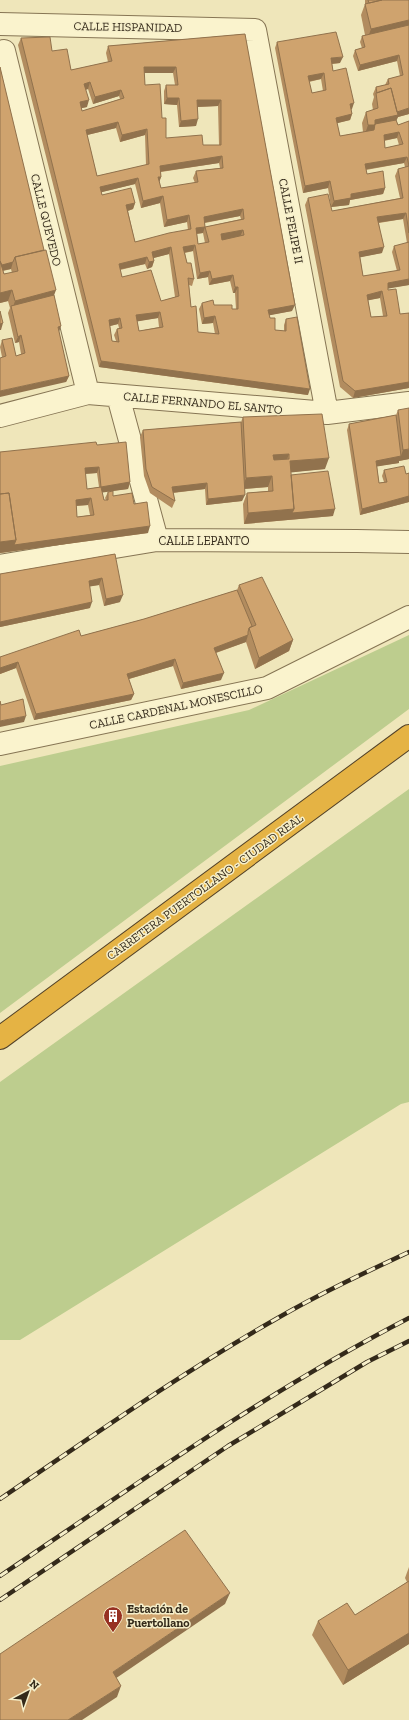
<svg xmlns="http://www.w3.org/2000/svg" width="409" height="1720" font-family="'Zilla Slab',serif">
<style>
.green{fill:#bdcd8e}
.lines{fill:none;stroke-linecap:round;stroke-linejoin:round}
.minor-casing{stroke:#867554;stroke-width:24}
.highway-casing{stroke:#534229;stroke-width:24}
.minor{stroke:#faf3cd;stroke-width:22}
.highway{stroke:#e5b344;stroke-width:22}
.rail-casing{stroke:#342a1a;stroke-width:4.5}
.rail{stroke:#f6efca;stroke-width:3;stroke-dasharray:9;stroke-linecap:butt}
.wall{fill:#b28c5f;fill-rule:evenodd}
.shaded-wall{fill:#91724d}
.building{fill:#cfa36e;stroke:#91724d;fill-rule:evenodd}
.labels{text-anchor:middle;stroke-width:3;stroke-linejoin:round;paint-order:stroke}
.street-label{font-size:12px;fill:#342a1a;stroke:#f6efca}
.poi-label{font-size:12px;font-weight:bold;fill:#342a1a;stroke:#f6efca;text-anchor:start}
</style>
<rect width="100%" height="100%" fill="#efe6ba"/>
<!-- green -->
<path class="green" d="M409,635V709L0,1013V766L249,710Z
M409,789V1102L401,1104L20,1340H0V1082Z"/>
<g class="lines">
<!-- minor casing -->
<g class="minor-casing">
<path id="minor" d="M0,24L255,30L327,413
M0,52L4,51L88,393
M118,396L157,540
M0,416L88,393L327,413L409,403
M0,566L157,540L357,541L409,542
M0,744L267,688L409,617"/>
</g>
<!-- highway casing -->
<g class="highway-casing">
<path id="highway" d="M0,1038L409,736"/>
</g>
<!-- minor -->
<use href="#minor" class="minor"/>
<!-- highway -->
<use href="#highway" class="highway"/>
<!-- rail casing -->
<g class="rail-casing">
<path id="rail" d="M0,1499C91,1437 181,1373 276,1319C319,1294 364,1273 409,1252
M0,1576C134,1486 266,1392 409,1318
M0,1600L228,1446L367,1362L409,1341"/>
</g>
<!-- rail -->
<use href="#rail" class="rail"/>
</g>
<!-- wall -->
<path class="wall" d="M365,0H409V114L398,117L396,120L398,125L409,121V285L388,288V290L400,314L409,313V388L353,398L340,387L305,205L308,198L332,211L400,198L395,176L398,169L405,167L404,163L366,170L367,174L385,188L383,194L350,200L349,205L331,207L328,188L303,193L275,48L277,42L340,63L332,64L333,71L352,109L351,110L352,114L350,120L337,123L340,136L363,132L362,123L366,112L373,110L372,104L374,97L373,94L376,87L385,85L388,79L400,76L397,61L358,71L353,56L355,50L362,48L360,42L362,36L365,35L361,15L365,4ZM321,79L323,91L312,93L309,82ZM397,138L399,145L385,148L384,141ZM403,219L407,243L394,246L392,252L397,271L363,276L360,257L382,253L379,223ZM380,298L383,316L371,317L368,300Z
M245,34L292,311L269,315L275,330L284,331V325L286,319L308,395L99,367L18,45L21,38L52,51L71,70L108,62L106,53L108,46ZM144,73H173L175,85H166L164,91V104L177,105L179,127L196,126L198,107L218,106L219,145H203L166,138L162,118L145,85ZM88,89L93,104L119,96L120,99L82,111L81,108L87,107L85,90ZM116,128L120,142L145,135L146,165L97,176L87,135ZM219,163L220,168L196,171L193,178L195,183L161,188L159,182L161,177V172ZM135,184L141,208L160,203L164,227L187,222L188,230L135,242L128,211L133,209L135,203L102,195V192ZM240,216L241,219L205,227V223ZM203,233L205,243L198,244L197,234ZM193,251L197,279L208,277L209,285L230,281L233,293H235L236,309H232L214,305L202,303L199,309L202,324L213,323L215,334L198,332L191,307L189,285L192,286L194,279L187,263L185,253ZM169,254L175,297L161,301L122,277L120,270L145,264L147,269L152,267L154,261L153,258ZM158,318L159,327L139,331L137,321ZM118,324L119,328L117,329L114,335L116,341H112L110,326Z
M0,67L54,295L59,332L69,376L66,382L2,357L0,347L2,340L16,356L21,354L19,342L15,343L8,313L10,308L8,301L0,303ZM11,269L12,273L4,274L3,271Z
M398,410L409,459L399,461V463L377,466L379,483L384,482L382,476L384,470L406,474L409,473V502L360,515L347,430L349,424L396,415Z
M243,417L325,469L291,472V475L333,516L244,524L243,504L247,493L268,491V487L244,489L242,501L206,505L205,489L173,493L175,501L172,508L150,493L144,476L140,437L143,430L241,422Z
M97,445L130,482L128,489L102,492L104,500H106L105,498L108,492L113,496L134,504L148,533L0,553V452ZM97,473L99,487L87,489L85,474ZM88,505L90,515L77,517L76,506Z
M115,554L120,602L104,606L99,585L90,586V608L0,627V574Z
M239,585L293,640L289,651L255,669L246,642L216,653L221,680L181,689L173,666L129,679L134,694L131,700L34,720L16,668L0,674V657L81,636L144,619L237,590Z
M409,1567V1644L343,1685L312,1635L318,1621L355,1615L407,1582L405,1578Z"/>
<!-- shaded-wall -->
<path class="shaded-wall" d="M409,20V31L367,40L371,29Z
M399,55L397,61L358,71L360,65Z
M343,57L340,63L329,64L331,58Z
M144,67H176L173,73H142Z
M324,73L321,79L306,82L308,76Z
M90,82L88,89L81,91L84,84Z
M121,90L119,96L93,104L95,97Z
M167,98H179L177,105L164,104Z
M89,100L87,107L78,109L80,102Z
M197,100H221L218,106L195,107Z
M354,103L352,109L347,110L350,104Z
M409,108V114L398,117L394,126L364,137L368,125L375,120Z
M352,114L350,120L334,124L336,118Z
M198,119L196,126L179,127L181,121Z
M118,122L116,128L83,136L86,130Z
M147,129L145,135L120,142L122,135Z
M399,132L397,138L381,141L384,135Z
M222,156L219,163L158,172L160,166Z
M407,157L404,163L362,170L365,164Z
M158,177H161L159,183Z
M138,178L135,184L98,193L100,187Z
M330,181L328,188L303,193L305,186Z
M385,188L383,194L350,200L349,205L331,207L334,201L351,194Z
M163,196L160,203L141,208L143,201Z
M135,203L133,209L124,212L126,205Z
M243,209L240,216L202,223L204,217Z
M406,213L403,219L375,223L377,217Z
M189,215L187,222L164,227L167,220Z
M205,227L203,233L193,234L196,228Z
M243,230L240,237L218,241L221,234Z
M195,245L193,251L181,253L183,247Z
M171,247L169,254L150,259L152,252Z
M384,247L382,253L357,258L359,252Z
M147,257L145,264L117,270L119,264Z
M154,261L152,267L147,269L149,262Z
M13,262L11,269L0,271V265Z
M210,271L208,277L197,279L200,273Z
M233,275L230,281L209,285L212,279Z
M409,279V285L386,289L388,283Z
M235,287H238L235,293H233Z
M12,290L8,301L0,303V293Z
M56,290L52,301L12,310L15,301Z
M382,291L380,298L365,301L367,295Z
M295,305L292,311L266,316L268,310Z
M160,312L158,318L134,322L136,315Z
M215,316L213,323L202,324L204,318Z
M120,318L118,324L106,327L109,320Z
M3,323L1,330H0V324Z
M61,326L59,332L58,327Z
M21,335L19,342L15,343L18,337Z
M101,361L310,389L308,395L99,367Z
M69,376L66,382L0,397V391Z
M409,382V388L353,398L355,391Z
M409,449V459L399,461V463L374,467L376,461L401,456L403,450Z
M289,454L285,465L269,466L273,455Z
M329,458L325,469L286,473L290,461Z
M99,467L97,473L82,474L85,468Z
M272,476L268,487L242,489L246,478Z
M130,482L128,489L99,493L101,487Z
M207,483L205,489L170,493L172,487Z
M245,495L242,501L206,505L208,499Z
M409,496V502L360,515L362,509Z
M91,498L88,505L73,506L76,500Z
M294,509H335L333,516L244,524L248,513Z
M150,526L148,533L0,553V542L16,540Z
M102,578L99,585L87,587L89,581Z
M123,595L120,602L104,606L106,599Z
M92,602L90,608L0,627V622Z
M248,635L246,642L212,654L214,648Z
M293,640L289,651L255,669L259,658Z
M175,659L173,666L125,680L127,674Z
M18,662L16,668L0,674V668Z
M224,673L221,680L181,689L183,683Z
M134,694L131,700L34,720L36,714Z
M26,716L24,722L0,727V721Z
M230,1593L225,1604L109,1683L113,1672Z
M409,1633V1644L343,1685L348,1670Z
M121,1686L117,1697L82,1720H68Z"/>
<!-- building -->
<path class="building" d="M368,0H382L369,3Z
M382,0H409V20L371,29L365,4Z
M409,25V108L397,112L391,88L377,93L376,87L389,84L388,79L403,75L399,55L360,65L355,50L365,47L362,36Z
M336,32L343,57L331,58L333,71L346,68L354,103L350,104L352,114L336,118L340,136L374,130L375,124L396,120L398,125L409,121V166L407,157L365,164L367,174L383,171L385,188L351,194V198L334,201L330,181L305,186L277,42ZM324,73L326,90L312,93L308,76ZM399,132L403,144L385,148L384,135Z
M245,34L295,305L268,310L270,318H275V330L286,331V319L297,317L310,389L101,361L21,38L50,37L52,51L67,49L71,70L112,61L108,46ZM144,67H176L178,85H166L167,98H179L181,121L198,119L197,100H221V145H203L202,135L166,138V118H162L160,84L145,85ZM90,82L95,97L121,90L124,98L82,111L80,102L89,100L84,84ZM118,122L122,135L147,129L149,164L97,176L86,130ZM222,156L223,168L196,171L198,182L161,188L158,177H161L160,166ZM138,178L143,201L163,196L167,220L189,215L191,229L169,233L135,242L126,205L135,203L131,188L102,195L100,187ZM243,209L244,219L205,227L204,217ZM205,227L209,242L198,244L196,228ZM243,230L244,235L222,240L221,234ZM195,245L200,273L210,271L212,279L233,275L235,287H238V309H232V305H214L213,300L202,303L204,318L215,316L219,334L198,332L196,306L191,307L188,278L194,279L191,263H187L183,247ZM171,247L179,296L161,301L151,270L122,277L119,264L147,257L149,262L154,261L152,252ZM160,312L163,327L139,331L136,315ZM120,318L122,328L117,329L119,342L112,341L109,320Z
M0,67L44,250L15,257L13,262L2,265L0,261Z
M391,88L398,115L375,120V125H368L366,112L378,108L376,93Z
M409,166V233L406,213L377,217L384,247L359,252L363,276L400,270L394,246L409,242V279L388,283V290L396,289L400,314L409,313V382L355,391L343,381L308,198L328,194L332,211L403,198L398,169ZM382,291L387,316L371,317L367,295Z
M46,250L56,290L15,301L12,290L0,293V261L4,274L18,271L15,257Z
M54,295L61,326L58,327L69,376L0,391V358L6,356L2,340L12,338L16,356L25,353L21,335L18,337L11,306Z
M0,311L3,323L0,324Z
M409,408V449L403,450L398,410Z
M322,414L329,458L290,461L294,509L248,513L247,493L273,491L272,476L246,478L243,417ZM289,454V459L274,460L273,455Z
M396,415L401,456L376,461L379,483L387,482L384,470L404,466L406,474L409,473V496L362,509L349,424Z
M241,422L245,495L208,499L207,483L172,487L175,501L152,487L146,469L143,430Z
M96,442L97,445L126,442L130,482L101,487L99,467L85,468L87,489L101,487L104,500H108V492L113,491V496L132,493L134,504L147,502L150,526L14,545L16,540L9,493L0,494V452ZM91,498L94,515L77,517L76,500Z
M328,471L335,509L292,513L294,509L291,475Z
M9,493L16,540L0,542V494Z
M115,554L123,595L106,599L102,578L89,581L92,602L0,622V574Z
M262,577L293,640L259,658L249,628L256,625L239,585Z
M237,590L252,626L249,628L248,632V635L214,648L224,673L183,683L175,659L127,674L134,694L36,714L18,662L0,668V657L79,630L81,636L144,619Z
M23,699L26,716L0,721V701L1,705Z
M185,1530L230,1593L113,1672L121,1686L68,1720H0V1654Z
M409,1581V1633L348,1670L318,1621L347,1603L355,1615Z"/>
<!-- icons -->
<defs>
<g id="building-pin" transform="scale(1)"><path d="M0 17L-7.5 6A9.5 9.5 0 1 1 7.5 6Z" fill="#973022" stroke="#f6efca"/><path d="M-4-6H4V6H1V3H-1V6H-4ZM-2.5-4.3h1.7v1.8h-1.7ZM.8-4.3h1.7v1.8H.8ZM-2.5-1h1.7V.8h-1.7ZM.8-1h1.7V.8H.8Z" fill="#fff"/></g>
</defs>
<g fill-rule="evenodd">
<use href="#building-pin" x="113" y="1616"/>
</g>
<g class="labels">
<!-- street labels -->
<g class="street-label">
<text transform="translate(128 27) rotate(1)" y="4">CALLE HISPANIDAD</text>
<text transform="translate(46 220) rotate(76)" y="4">CALLE QUEVEDO</text>
<text transform="translate(291 221) rotate(79)" y="4">CALLE FELIPE II</text>
<text transform="translate(203 403) rotate(5)" y="4">CALLE FERNANDO EL SANTO</text>
<text x="204" y="545">CALLE LEPANTO</text>
<text transform="translate(176 707) rotate(-12)" y="4">CALLE CARDENAL MONESCILLO</text>
<text transform="translate(205 887) rotate(-36)" y="4">CARRETERA PUERTOLLANO - CIUDAD REAL</text>
</g>
<!-- poi labels -->
<g class="poi-label">
<text x="127" y="1613">Estación de<tspan x="127" dy="14">Puertollano</tspan></text>
</g>
</g>
<!-- north arrow -->
<g transform="translate(28 1692) rotate(41)" stroke="#f6efca" stroke-width="3" paint-order="stroke">
<path d="M0-3L7 15L0 10L-7 15Z" fill="#342a1a"/>
<text y="-6" font-size="11" font-weight="bold" text-anchor="middle" fill="#342a1a">N</text>
</g>
</svg>
